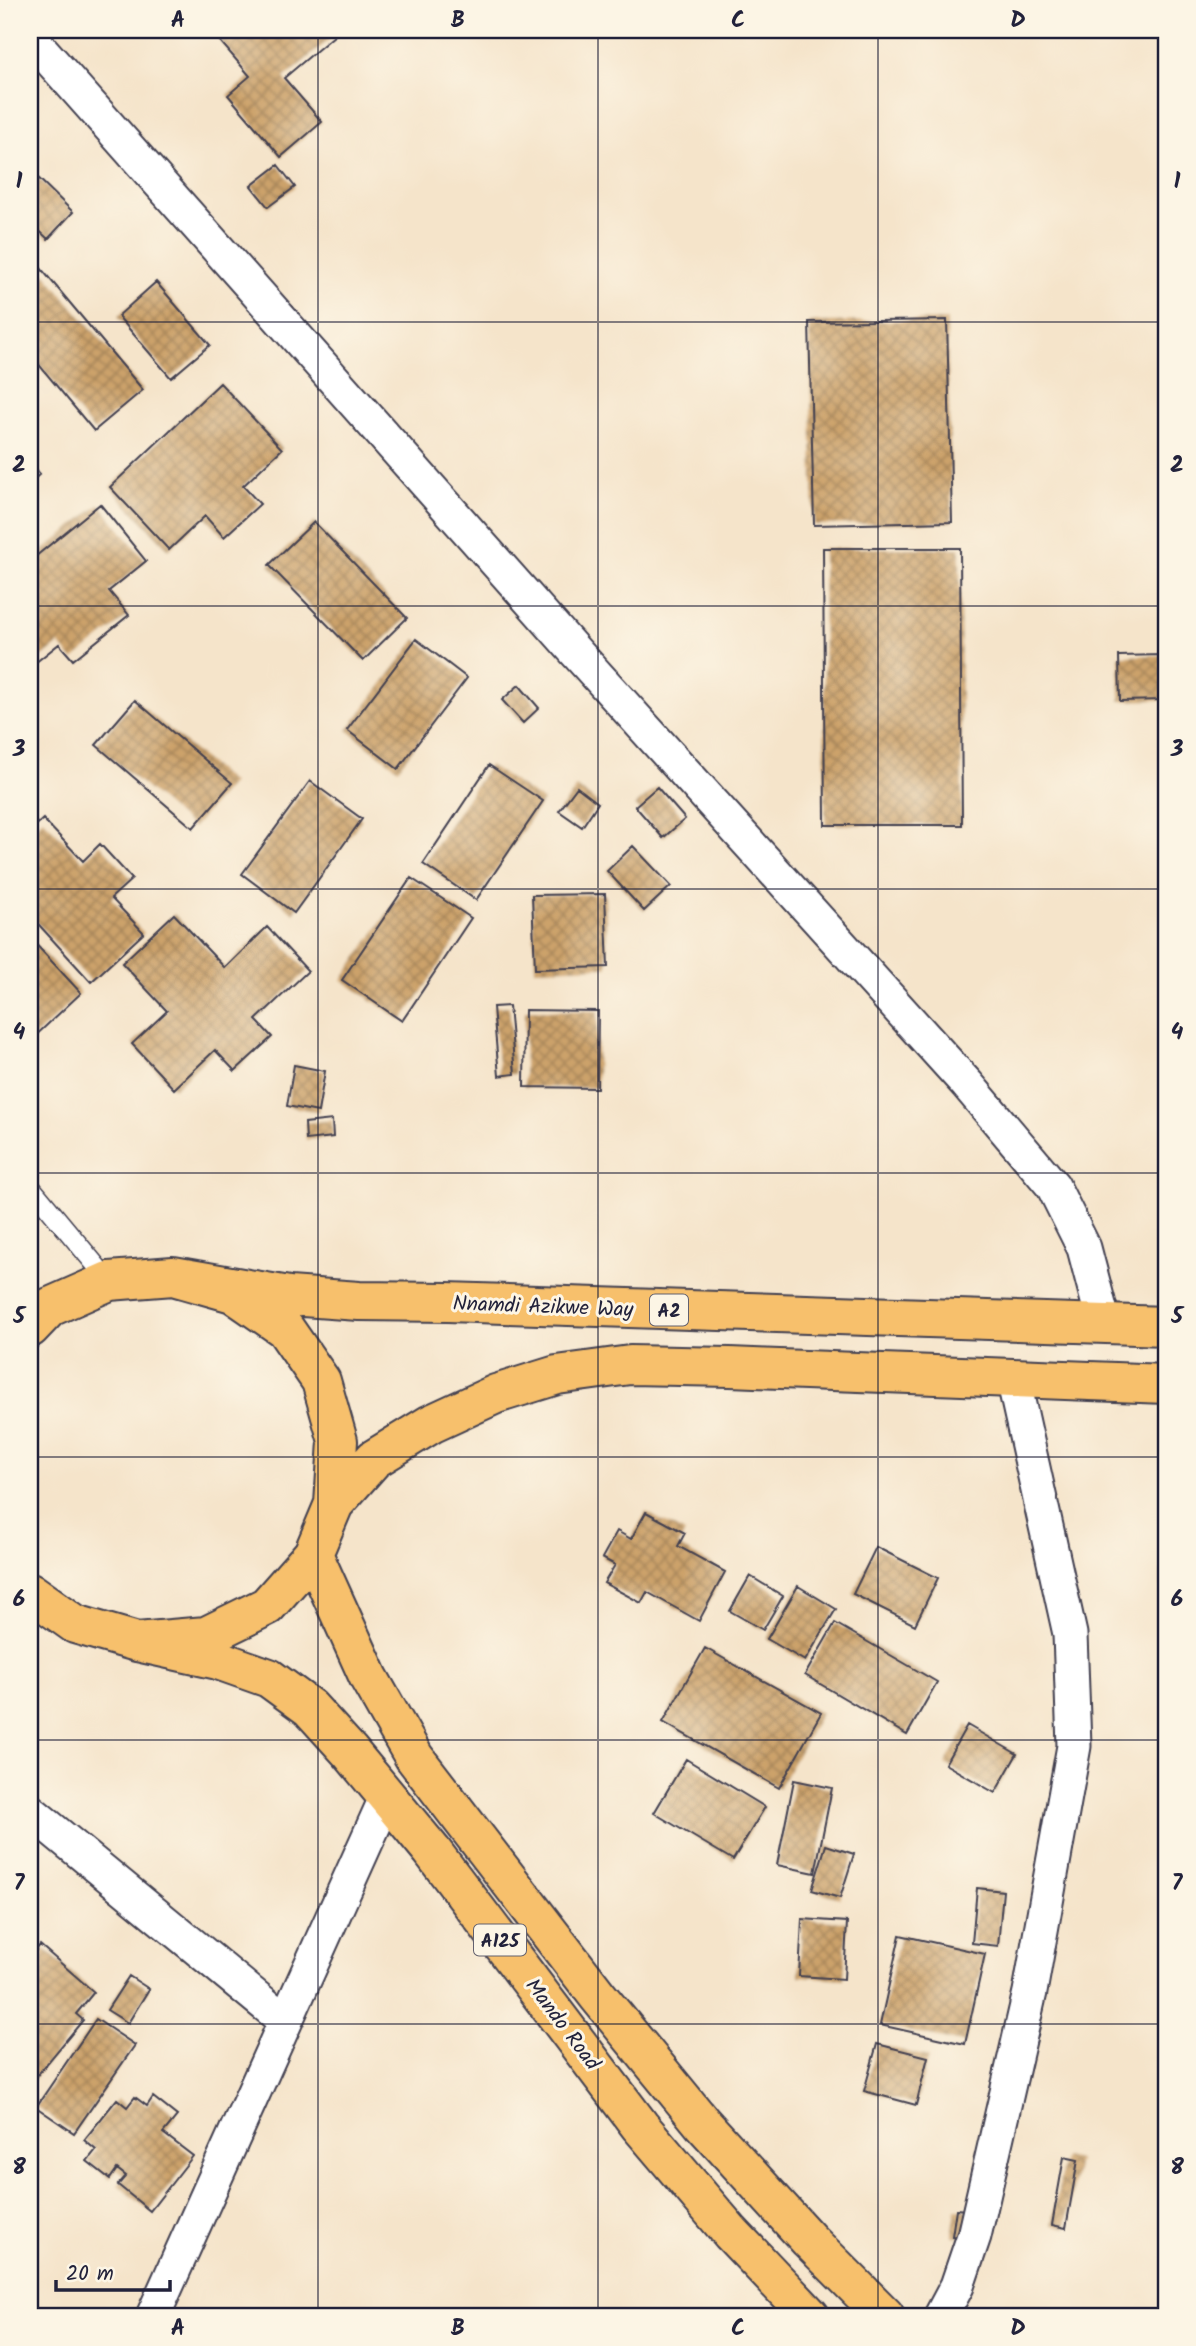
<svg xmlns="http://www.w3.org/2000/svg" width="1196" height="2346" font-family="Kalam,sans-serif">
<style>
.building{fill:url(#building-cross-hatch)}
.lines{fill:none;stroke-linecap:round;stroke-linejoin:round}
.lane-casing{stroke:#423f50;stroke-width:21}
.street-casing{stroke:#423f50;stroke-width:37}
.highway-casing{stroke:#423f50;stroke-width:42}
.lane{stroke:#fff;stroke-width:18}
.street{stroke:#fff;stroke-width:33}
.highway{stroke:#f7c06c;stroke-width:38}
.grid{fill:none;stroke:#22223b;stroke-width:2;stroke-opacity:0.55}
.labels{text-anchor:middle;stroke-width:6;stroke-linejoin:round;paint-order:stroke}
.shield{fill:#fcf5e5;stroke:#63616e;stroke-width:2}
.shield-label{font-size:19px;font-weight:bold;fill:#22223b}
.street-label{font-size:21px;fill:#22223b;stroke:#fcf5e5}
.neatline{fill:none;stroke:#22223b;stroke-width:2.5}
.grid-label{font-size:23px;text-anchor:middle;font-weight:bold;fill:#22223b}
</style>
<defs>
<pattern id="building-cross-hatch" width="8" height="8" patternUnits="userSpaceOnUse" patternTransform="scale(1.75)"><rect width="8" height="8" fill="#cca26b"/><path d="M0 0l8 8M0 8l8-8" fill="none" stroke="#a58459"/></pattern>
</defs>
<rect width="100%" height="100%" fill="#fcf5e5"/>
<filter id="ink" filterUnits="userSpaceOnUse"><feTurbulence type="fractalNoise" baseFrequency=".0143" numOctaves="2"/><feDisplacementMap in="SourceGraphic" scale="14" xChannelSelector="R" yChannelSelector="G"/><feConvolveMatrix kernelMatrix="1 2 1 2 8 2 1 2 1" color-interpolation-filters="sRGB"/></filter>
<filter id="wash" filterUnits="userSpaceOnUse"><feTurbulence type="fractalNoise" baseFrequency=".00686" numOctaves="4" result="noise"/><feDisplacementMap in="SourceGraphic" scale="28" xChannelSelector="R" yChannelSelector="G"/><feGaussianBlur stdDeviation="1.57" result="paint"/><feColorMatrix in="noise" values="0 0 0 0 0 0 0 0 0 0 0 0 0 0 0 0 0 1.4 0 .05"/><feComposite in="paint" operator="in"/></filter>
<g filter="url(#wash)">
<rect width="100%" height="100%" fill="#f5e4ca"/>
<g id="blocks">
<!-- building -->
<path class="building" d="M217,30H341L284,78L322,122L281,157L228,95L250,76L213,33Z
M278,165L295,187L268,207L251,186Z
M30,170L73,212L48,239L30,222Z
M39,266L143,390L94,431L30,354V274Z
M156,282L210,345L171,378L118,316Z
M947,320L952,522L814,525L809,322Z
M220,383L282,449L243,486L260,504L224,537L205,516L169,550L110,487Z
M30,462L40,474L30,483Z
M100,504L146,561L109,591L129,615L73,660L59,644L30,667V561Z
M314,522L407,618L363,661L269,565Z
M823,548H960L962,825H825Z
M416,639L467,678L398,769L347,730Z
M1162,655L1163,700L1120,701L1119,656Z
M519,685L539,708L523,723L502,700Z
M135,700L232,783L193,828L96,745Z
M489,765L543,801L476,900L423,864Z
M310,781L362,819L294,913L242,874Z
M577,787L598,803L582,827L559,811Z
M657,787L685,819L663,838L635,806Z
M43,819L83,861L100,844L132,879L111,898L144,933L91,982L30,915V831Z
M633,846L671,886L644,911L607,871Z
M411,878L471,918L402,1021L342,980Z
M605,894L608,967L535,969L532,895Z
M174,914L225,968L267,927L308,971L256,1020L272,1037L235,1071L215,1050L174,1089L132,1044L167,1011L122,963Z
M30,938L81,993L30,1041Z
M509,1006L515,1074L499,1076L493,1007Z
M525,1010L598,1011L597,1088L524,1087Z
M294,1065L325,1071L318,1112L287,1106Z
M332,1120L333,1137L306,1140L305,1123Z
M646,1512L685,1533L678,1546L725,1572L699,1621L647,1592L641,1603L604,1583L615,1565L602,1558L617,1531L631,1539Z
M876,1547L938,1578L915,1625L853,1594Z
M1161,1570H1166V1651H1163Z
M750,1576L783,1596L763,1630L730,1611Z
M798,1586L836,1609L805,1661L767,1639Z
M835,1623L937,1682L907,1735L805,1675Z
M705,1648L821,1713L779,1788L663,1722Z
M967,1725L1017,1754L995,1793L945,1764Z
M686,1759L765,1807L733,1860L654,1813Z
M794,1780L832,1788L815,1873L777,1865Z
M826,1845L854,1854L840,1898L812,1890Z
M977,1888L1003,1891L998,1946L972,1943Z
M802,1919L847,1922L844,1979L799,1976Z
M900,1935L985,1954L965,2044L880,2025Z
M40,1945L94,1992L76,2014L83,2020L30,2084V1957Z
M129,1976L149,1989L128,2023L107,2010Z
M96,2019L135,2045L74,2133L36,2107Z
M877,2044L928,2057L916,2105L864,2091Z
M135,2097L147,2106L153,2097L177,2116L163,2133L193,2156L150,2211L118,2185L126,2176L117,2169L110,2179L87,2161L96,2150L84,2140L117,2099L127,2107Z
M1064,2157L1078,2160L1066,2228L1052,2225Z
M956,2209L975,2211L971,2238L952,2236Z"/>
</g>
</g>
<g filter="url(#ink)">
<use href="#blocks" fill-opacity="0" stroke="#423f50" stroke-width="2"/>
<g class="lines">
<!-- lane casing -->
<g class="lane-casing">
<path id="lane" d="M30,1186L109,1281"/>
</g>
<!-- street casing -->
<g class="street-casing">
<path id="street" d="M30,37L574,650L967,1084L1053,1186L1084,1248L1104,1324
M30,1811L285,2021
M153,2316L387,1796
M941,2316L957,2286L974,2236L1030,1992L1074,1746L1070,1634L1013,1378"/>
</g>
<!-- highway casing -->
<g class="highway-casing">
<path id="highway" d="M173,1276L289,1296L359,1301L447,1302L1166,1326
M30,1328L50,1307L109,1281L173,1276L233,1293L285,1329L321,1381L338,1441L334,1504L313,1554L267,1606L206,1636L137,1642L75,1624L30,1592
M334,1504L374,1459L431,1424L496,1394L557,1375L630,1365L730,1367L1166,1384
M313,1554L369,1678L414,1757L598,1996L703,2124L809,2240L885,2316
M137,1642L218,1660L269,1678L310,1708L350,1752L432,1851L640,2126L731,2233L810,2316"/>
</g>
<!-- lane -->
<use href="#lane" class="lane"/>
<!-- street -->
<use href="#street" class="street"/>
<!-- highway -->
<use href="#highway" class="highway"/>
</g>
</g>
<!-- grid -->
<path class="grid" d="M318,30V2316M598,30V2316M878,30V2316M30,322H1166M30,606H1166M30,889H1166M30,1173H1166M30,1457H1166M30,1740H1166M30,2024H1166"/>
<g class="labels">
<!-- shield labels -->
<g class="shield">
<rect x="650" y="1294.5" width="38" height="31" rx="5"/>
<rect x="474" y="1924.5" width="52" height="31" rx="5"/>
</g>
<g class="shield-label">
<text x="669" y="1317">A2</text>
<text x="500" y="1947">A125</text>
</g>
<!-- street labels -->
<g class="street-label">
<text transform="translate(543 1306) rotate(2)" y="7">Nnamdi Azikwe Way</text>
<text transform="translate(563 2024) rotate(53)" y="7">Mando Road</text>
</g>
</g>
<!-- margin -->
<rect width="1196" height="2346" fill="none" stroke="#fcf5e5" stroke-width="77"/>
<!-- scale -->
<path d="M56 2280v10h114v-10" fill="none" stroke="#22223b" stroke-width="3.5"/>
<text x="66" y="2280" font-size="21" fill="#22223b" stroke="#fcf5e5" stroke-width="5" paint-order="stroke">20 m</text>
<rect x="38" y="38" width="1120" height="2270" class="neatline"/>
<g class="grid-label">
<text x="178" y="27">A</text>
<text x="458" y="27">B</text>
<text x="738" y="27">C</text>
<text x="1018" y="27">D</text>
<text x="19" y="188">1</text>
<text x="1177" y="188">1</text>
<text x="19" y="472">2</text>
<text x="1177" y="472">2</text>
<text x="19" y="756">3</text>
<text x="1177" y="756">3</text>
<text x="19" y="1039">4</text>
<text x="1177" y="1039">4</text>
<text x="19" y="1323">5</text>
<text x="1177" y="1323">5</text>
<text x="19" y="1606">6</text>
<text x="1177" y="1606">6</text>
<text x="19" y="1890">7</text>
<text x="1177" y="1890">7</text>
<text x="19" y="2174">8</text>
<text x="1177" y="2174">8</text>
<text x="178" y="2335">A</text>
<text x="458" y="2335">B</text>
<text x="738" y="2335">C</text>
<text x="1018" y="2335">D</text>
</g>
</svg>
